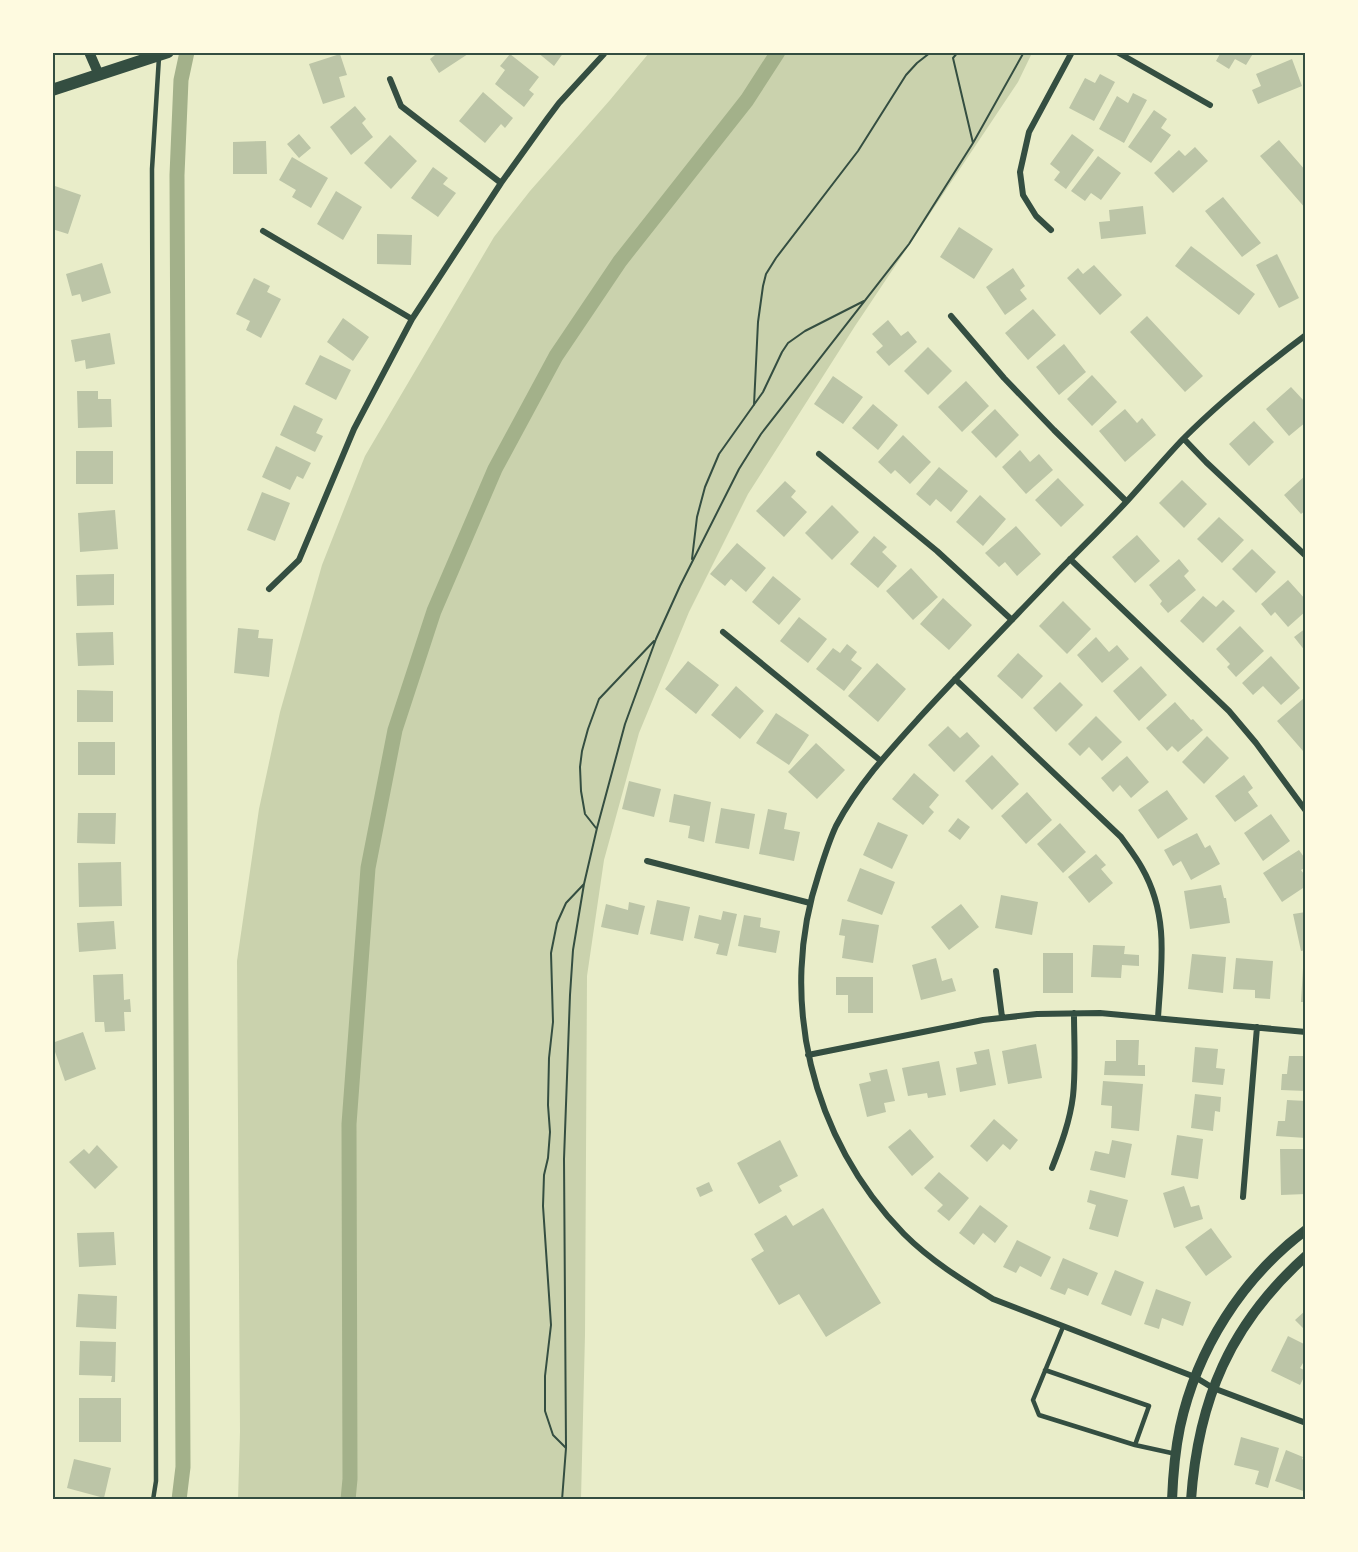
<svg xmlns="http://www.w3.org/2000/svg" width="1358" height="1552" font-family="'Public Sans',sans-serif">
<style>
.green{fill:#cad2ad}
.lines{fill:none;stroke-linecap:round;stroke-linejoin:round}
.canal{stroke:#a3b18a;stroke-width:15}
.building{fill:#bcc5a7}
.path{stroke:#344e41;stroke-width:2}
.service{stroke:#344e41;stroke-width:4.5}
.minor{stroke:#344e41;stroke-width:6}
.tertiary{stroke:#344e41;stroke-width:10}
.secondary{stroke:#344e41;stroke-width:12}
.neatline{fill:none;stroke:#344e41;stroke-width:2}
</style>
<rect width="100%" height="100%" fill="#e9edc9"/>
<!-- green -->
<path class="green" d="M649,53H1032L1018,82L855,326L748,494L689,612L639,733L604,860L587,976L585,1335L581,1499L238,1500L240,1432L237,961L259,809L280,712L322,565L365,456L494,237L530,191L610,100Z"/>
<g class="lines">
<!-- canal -->
<path class="canal" d="M179,1500L183,1467L177,175L181,80L187,52
M348,1500L350,1479L349,1124L368,868L395,730L434,611L495,469L556,356L620,261L747,100L778,52"/>
</g>
<!-- building -->
<path class="building" d="M433,52H471L439,73L430,59L435,55Z
M537,52H564L554,66Z
M1221,52H1254L1246,65L1235,59L1229,69L1216,61Z
M340,54L347,75L339,77L345,97L323,104L309,64Z
M510,54L539,77L529,90L534,94L524,107L495,84L505,70L500,66Z
M1292,59L1302,86L1258,104L1252,90L1261,86L1256,74Z
M1100,74L1115,82L1094,121L1069,108L1085,78L1095,83Z
M483,92L513,118L505,128L501,124L485,143L459,121Z
M1133,93L1147,100L1124,143L1099,129L1117,96L1128,103Z
M355,106L366,119L362,123L373,137L351,155L330,127Z
M1154,110L1167,119L1161,128L1171,135L1151,163L1128,147Z
M299,134L311,148L299,158L287,144Z
M1072,134L1094,150L1066,189L1054,180L1060,172L1050,164Z
M390,135L417,161L391,189L364,163Z
M1279,140L1306,171V209L1260,156Z
M266,141L267,174H233V142Z
M1195,147L1208,161L1173,193L1154,173L1179,150L1185,156Z
M1098,156L1121,173L1101,200L1091,193L1085,201L1071,191Z
M292,157L328,178L311,208L292,197L296,190L279,180Z
M433,167L448,178L443,184L456,193L438,217L411,198Z
M52,185L81,195L68,234L52,229Z
M336,191L362,207L343,240L317,224Z
M1223,197L1261,243L1242,257L1205,211Z
M1143,206L1146,234L1101,239L1099,222L1110,221L1109,210Z
M959,227L993,249L974,279L940,257Z
M377,234L412,235L411,265L377,264Z
M1191,246L1255,294L1239,315L1175,266Z
M1277,254L1299,298L1279,308L1256,265Z
M102,263L111,293L82,302L80,294L72,296L66,274Z
M1094,265L1122,295L1100,315L1067,278L1078,268L1083,274Z
M1013,268L1025,286L1020,290L1027,299L1005,315L986,287Z
M254,278L270,286L267,292L281,299L261,338L246,330L250,321L236,314Z
M1033,309L1056,335L1028,360L1005,333Z
M1147,316L1203,376L1185,392L1130,332Z
M343,318L369,337L353,361L327,342Z
M888,320L901,336L908,331L917,342L889,366L876,352L883,346L872,334Z
M110,333L115,364L86,369L85,360L75,362L71,340Z
M1064,344L1086,372L1059,395L1036,367Z
M928,347L952,371L928,395L904,371Z
M320,355L351,370L336,400L305,384Z
M1092,375L1117,402L1092,426L1067,399Z
M833,376L863,397L843,424L814,404Z
M966,381L989,406L962,432L938,407Z
M1291,387L1306,403V422L1289,436L1266,409Z
M77,391H98V399H111L112,427L78,428Z
M873,404L898,425L878,450L852,428Z
M294,405L323,419L316,433L323,436L315,452L280,435Z
M995,409L1019,435L996,458L971,432Z
M1125,409L1137,423L1142,418L1156,435L1125,462L1099,431Z
M1254,421L1274,442L1249,466L1229,444Z
M903,435L931,462L910,484L895,470L891,474L878,462Z
M276,446L311,463L303,479L297,476L290,490L262,477Z
M1020,450L1030,462L1039,454L1053,470L1026,494L1002,467Z
M76,451H113V484H76Z
M939,467L968,491L951,512L936,499L930,506L916,494Z
M1306,475V510L1301,514L1284,495Z
M1058,478L1084,505L1061,527L1035,500Z
M1182,480L1207,504L1184,528L1159,503Z
M785,481L796,491L791,497L807,512L784,537L756,511Z
M262,492L290,503L275,541L247,530Z
M980,495L1006,519L983,546L956,522Z
M832,505L859,532L832,560L805,533Z
M115,510L118,549L80,552L78,513Z
M1219,517L1244,540L1222,563L1197,539Z
M1016,526L1041,554L1017,576L1005,562L999,567L985,553Z
M1137,535L1160,561L1135,583L1112,557Z
M874,536L887,547L882,552L897,566L878,588L850,564Z
M737,543L766,568L746,592L731,579L725,586L710,574Z
M1252,549L1276,572L1256,593L1232,569Z
M1179,559L1189,571L1184,576L1196,590L1168,613L1160,604L1162,601L1149,585Z
M911,568L938,597L913,620L886,591Z
M114,574V605L77,606L76,575Z
M773,576L801,599L779,625L752,602Z
M1288,580L1306,600V611L1288,627L1275,612L1271,616L1261,604Z
M1203,596L1216,607L1223,600L1235,611L1203,643L1180,621Z
M943,598L972,625L949,650L920,624Z
M1063,601L1091,629L1067,654L1039,626Z
M799,617L827,639L808,663L780,641Z
M1240,626L1264,651L1236,677L1227,667L1230,664L1216,649Z
M238,628L259,630L258,638L273,639L269,677L234,673Z
M1306,628V652L1294,637Z
M113,632L114,665L78,666L76,633Z
M1096,637L1109,652L1117,645L1129,659L1102,683L1077,655Z
M847,644L857,652L851,660L862,668L844,691L816,669L833,648L840,653Z
M1018,653L1043,676L1022,699L997,676Z
M1271,656L1300,688L1281,705L1263,686L1253,695L1242,683Z
M688,661L719,685L696,714L665,689Z
M877,663L906,689L878,722L848,696Z
M1141,666L1167,695L1139,721L1113,691Z
M1060,682L1083,705L1056,732L1033,708Z
M736,686L764,711L740,739L711,715Z
M77,690L113,691V722H77Z
M1304,698L1306,748L1303,751L1277,721Z
M1175,702L1191,720L1193,719L1203,730L1178,752L1172,746L1167,751L1146,728Z
M776,713L809,735L789,765L756,743Z
M1096,716L1122,742L1102,761L1089,747L1080,756L1068,744Z
M948,726L960,738L967,732L980,746L954,772L928,745Z
M1207,736L1229,758L1204,784L1182,762Z
M78,742H115V775H78Z
M816,743L845,770L817,799L788,772Z
M992,755L1019,784L992,810L965,781Z
M1127,756L1149,782L1131,798L1120,785L1113,792L1101,778Z
M914,773L939,795L929,807L934,812L923,825L892,799Z
M1244,775L1253,788L1248,792L1258,806L1235,822L1215,796Z
M629,781L661,789L654,817L622,809Z
M1167,790L1188,819L1158,839L1138,810Z
M1027,792L1052,820L1026,844L1001,816Z
M674,794L711,802L704,842L688,838L690,826L669,822Z
M721,808L755,814L749,849L715,843Z
M768,809L787,813L784,829L800,832L794,861L759,854Z
M78,813H116L115,844L77,843Z
M1271,814L1290,841L1263,861L1244,833Z
M958,818L970,827L960,840L948,831Z
M878,822L908,835L892,869L863,855Z
M1060,823L1086,852L1063,873L1037,844Z
M1197,833L1205,848L1210,845L1220,864L1191,880L1181,861L1173,866L1164,850Z
M1299,850L1306,860V867L1301,870L1306,877V886L1282,902L1263,873Z
M1096,854L1106,865L1101,869L1113,883L1089,903L1068,877Z
M121,862L122,906L79,907L78,863Z
M860,868L895,882L882,915L847,901Z
M1221,885L1224,898H1226L1230,923L1190,929L1184,891Z
M1001,895L1038,902L1032,935L995,928Z
M657,900L690,907L683,941L650,934Z
M629,902L645,906L638,935L601,927L606,904L628,910Z
M961,904L979,927L949,950L931,927Z
M723,911L737,914L727,956L716,954L719,944L694,938L699,915L721,920Z
M1306,912V950L1301,951L1293,914Z
M744,915L761,918L760,927L780,931L776,953L738,946Z
M842,919L879,925L873,963L842,958L845,936L839,935Z
M114,921L116,949L79,952L77,923Z
M1093,945L1125,946L1124,954L1139,955V966L1122,965L1121,978L1091,977Z
M1043,953H1073V993H1043Z
M1192,954L1226,957L1223,993L1188,989Z
M936,958L942,981L952,978L956,991L921,1000L912,965Z
M1236,958L1273,961L1270,999L1255,998V990L1233,989Z
M1303,968H1306V1002H1301Z
M123,974L124,1000L130,999L131,1012H124L125,1031L105,1032L104,1022H95L93,975Z
M836,977H873V1013H848V995H836Z
M83,1032L96,1069L65,1081L52,1043Z
M1116,1040H1139L1138,1065H1145V1076L1104,1075L1105,1061H1116Z
M1036,1044L1042,1078L1008,1084L1002,1051Z
M1195,1047L1218,1049L1216,1068L1225,1069L1223,1085L1192,1082Z
M989,1049L996,1085L960,1092L956,1068L977,1064L974,1052Z
M1289,1056H1306V1091L1281,1090L1282,1074H1287Z
M939,1061L946,1095L928,1098L927,1093L908,1096L902,1068Z
M887,1069L895,1101L884,1103L886,1112L867,1117L859,1084L871,1081L869,1073Z
M1103,1081L1143,1084L1139,1131L1111,1128L1112,1106L1101,1105Z
M1195,1094L1221,1097L1220,1112L1215,1111L1213,1131L1191,1128Z
M1287,1100L1306,1101V1138L1276,1136L1278,1121H1285Z
M994,1119L1018,1140L1010,1150L1003,1144L987,1162L970,1146Z
M910,1129L934,1157L912,1176L888,1147Z
M1177,1135L1203,1139L1198,1179L1171,1175Z
M780,1140L798,1176L779,1186L782,1191L759,1204L737,1163Z
M1112,1140L1132,1144L1125,1178L1090,1170L1095,1151L1109,1154Z
M97,1145L118,1167L95,1189L69,1162L84,1149L89,1154Z
M1280,1149H1306V1194L1281,1195Z
M939,1172L969,1198L949,1221L937,1211L943,1205L924,1188Z
M709,1182L713,1191L700,1197L696,1188Z
M1184,1186L1191,1207L1199,1205L1203,1219L1174,1228L1163,1193Z
M1090,1190L1128,1200L1118,1237L1089,1229L1096,1205L1087,1202Z
M980,1205L1008,1226L995,1243L983,1233L974,1245L959,1233Z
M823,1208L881,1303L826,1337L799,1294L779,1305L751,1259L764,1251L754,1234L786,1215L793,1226Z
M1211,1228L1232,1257L1206,1276L1185,1247Z
M114,1232L116,1265L79,1267L77,1233Z
M1017,1240L1051,1257L1041,1277L1020,1266L1016,1273L1003,1267Z
M1063,1258L1098,1273L1088,1296L1068,1288L1065,1295L1050,1289Z
M1115,1270L1144,1282L1131,1316L1101,1304Z
M1156,1289L1191,1302L1183,1326L1162,1318L1159,1329L1144,1324Z
M78,1294L117,1296L116,1329L76,1327Z
M1306,1310V1331L1295,1320Z
M1288,1336L1306,1345V1358L1300,1368L1306,1371V1373L1300,1385L1271,1371Z
M80,1341L116,1342L115,1382H111L112,1376L79,1375Z
M79,1398H121V1442H79Z
M1241,1437L1279,1448L1268,1488L1255,1484L1259,1471L1234,1465Z
M1286,1450L1303,1457L1302,1459L1306,1461V1492L1275,1481Z
M74,1459L111,1468L104,1498L67,1488Z"/>
<g class="lines">
<!-- path -->
<path class="path" d="M958,52L953,58L973,143
M754,405L758,322L763,286L766,274L776,258L858,151L906,75L917,63L931,52
M692,559L697,517L705,487L719,454L763,392L782,352L788,343L805,331L864,301
M596,828L585,814L581,791L580,767L582,751L588,729L599,699L654,641
M566,1448L553,1435L545,1411V1376L551,1325L543,1206L544,1175L548,1158L550,1132L548,1105L549,1058L553,1022L551,953L557,923L566,903L584,884
M562,1500L566,1448L564,1159L570,995L573,950L584,884L597,828L625,724L656,639L680,586L739,469L761,434L909,244L973,143L1024,52"/>
<!-- service -->
<path class="service" d="M1063,1327L1033,1400L1039,1415L1135,1445L1176,1454
M1045,1370L1149,1406L1135,1445
M153,1500L156,1481L152,169L159,57"/>
<!-- minor -->
<path class="minor" d="M1117,52L1210,105
M390,79L401,106L501,183
M1051,230L1036,216L1023,195L1020,172L1029,132L1072,52
M263,231L412,319
M951,316L1004,378L1054,430L1126,501
M1306,335C1263,367 1221,401 1183,439C1165,458 1147,479 1129,499C1104,526 1077,552 1051,579C1007,625 962,671 919,718C889,751 857,786 836,826C829,841 824,857 819,873C777,998 811,1139 904,1234C930,1260 962,1280 993,1299L1195,1377L1213,1388L1306,1423
M1184,439L1206,462L1306,556
M819,454L937,551L1012,620
M1070,559L1229,711L1256,743L1306,811
M269,589L299,560L354,429L412,319L501,183L547,119L559,103L604,54V52
M723,632L881,761
M955,679L1121,837C1128,847 1136,857 1142,868C1170,917 1161,966 1158,1018
M647,861L810,903
M996,971L1002,1017
M808,1055L983,1020L1037,1014L1100,1013L1306,1032
M1052,1168C1061,1145 1070,1121 1073,1096C1076,1069 1074,1040 1074,1013
M1243,1197L1257,1027
M52,1203V1232"/>
<!-- tertiary -->
<path class="tertiary" d="M89,52L99,75
M1172,1500C1173,1475 1175,1451 1180,1427C1197,1349 1242,1278 1306,1230
M1191,1500C1198,1400 1230,1324 1306,1256"/>
<!-- secondary -->
<path class="secondary" d="M52,90L168,52"/>
</g>
<!-- border -->
<rect width="1358" height="1552" fill="none" stroke="#fefae0" stroke-width="108"/>
<rect x="54" y="54" width="1250" height="1444" class="neatline"/>
</svg>
